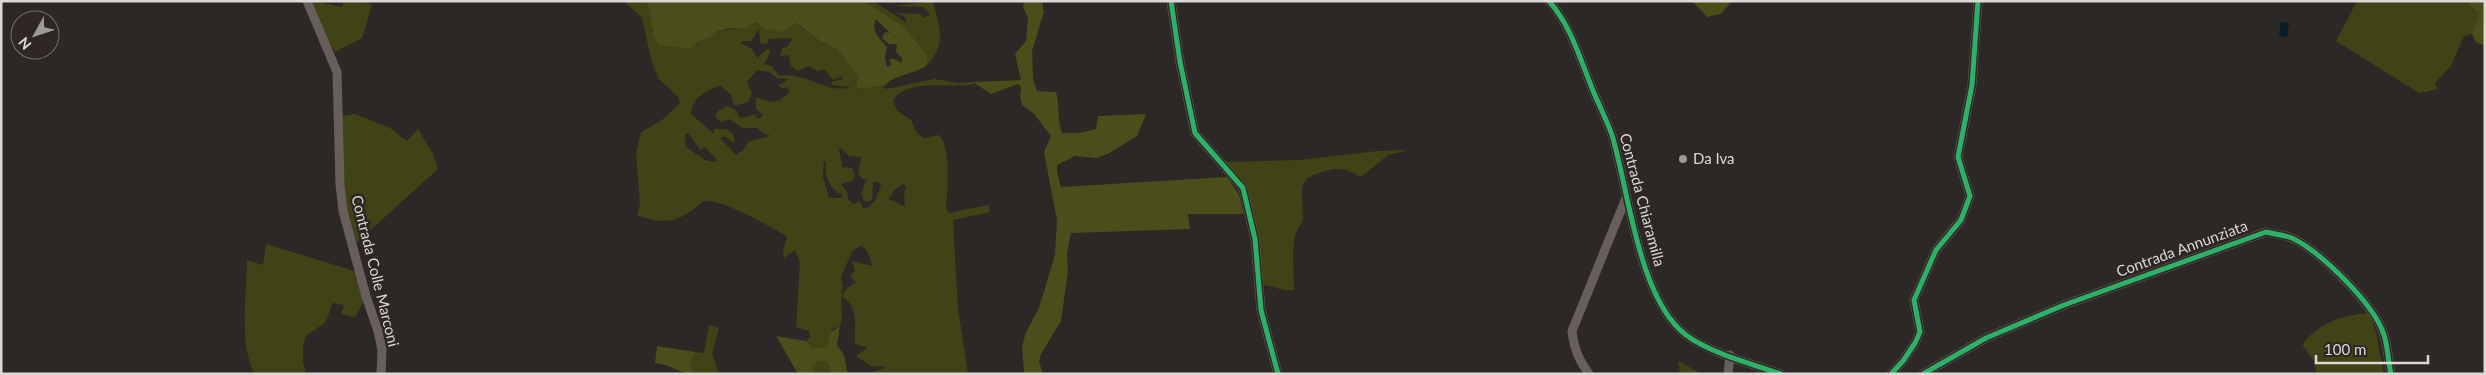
<svg xmlns="http://www.w3.org/2000/svg" width="2486" height="375" font-family="Lato,sans-serif">
<style>
.green{fill:#3f4315;fill-rule:evenodd}
.forest{fill:#494e1b;fill-rule:evenodd}
.water{fill:#071d29}
.lines{fill:none;stroke-linecap:round;stroke-linejoin:round}
.minor{stroke:#685e5c;stroke-width:9}
.cycleway-casing{stroke:#2e2724;stroke-width:8}
.cycleway{stroke:#2db169;stroke-width:5}
.poi-dot{fill:#9f9a98;stroke:#2e2724;stroke-width:2}
.labels{text-anchor:middle;stroke-width:5;stroke-linejoin:round;paint-order:stroke}
.poi-label{font-size:15px;fill:#ddd8d6;stroke:#2e2724;text-anchor:start}
.street-label{font-size:15px;fill:#ddd8d6;stroke:#2e2724}
</style>
<rect width="100%" height="100%" fill="#2c2826"/>
<!-- green -->
<path class="green" d="M312,1L342,7L344,1H362L372,5L362,38L335,52L323,32Z
M624,1H641L648,5L653,24L652,31L696,45L701,40L710,38L716,32L750,26L756,22L759,26L791,27L795,23L821,42L837,49L858,76L856,87L863,89L878,85L887,89L934,79L958,83L973,82L974,84C954,89 902,77 893,102L898,111L911,120L917,133L924,138L939,135C951,147 948,190 946,207L948,213L989,205L990,212L953,220L958,308L968,374H868L887,367L871,366L857,357L858,354L868,348L855,344C853,326 861,310 842,296L846,289L856,282L850,277L855,270L852,261L873,266C869,259 870,250 861,246L853,250L841,277L843,286L841,301L842,319L840,326L832,329L827,348H813L806,341L810,337L809,331L796,327L800,263L795,250L784,258L783,250L787,237C774,228 723,200 707,201C699,201 697,208 691,211C672,225 657,222 637,215L640,205L636,154L641,132L662,120L680,103L678,97L659,79L652,63L642,18ZM759,29L760,43L766,44L769,39L793,38L787,47L782,48L780,56L789,55C790,63 790,68 798,71L809,66L818,71L824,69L833,80L841,76L843,79L831,82L832,85L851,87C826,95 806,71 779,76L772,66L764,64L771,51L767,49L757,58L752,49L741,43L743,41H751ZM757,70L769,72L777,78L788,79L782,84H778L783,89L786,87L790,92L780,100L771,102L756,97V109L763,115L759,119L755,117L756,114L742,118L739,117L735,109L726,106L717,112L715,116L721,122L729,119L743,128H758L762,133L771,136L749,141L743,150L736,155L720,138L725,136L735,144L733,134L726,129H714V134L691,114C693,100 698,96 710,90C715,88 716,86 721,86L731,95L734,106L748,102L752,93L747,82ZM688,132L700,150L705,147L717,160L716,162L705,160L686,147L685,136ZM841,148L849,156L861,157L858,174L864,180L867,179L860,196L863,195V200L867,202L872,200L873,183L877,181L881,185C877,195 875,206 864,209L859,201L854,204L848,199L847,192L841,184L852,181L855,175L852,168L844,167L843,170L839,150ZM824,161L826,162C824,175 829,190 843,195L840,198H829L823,177ZM904,184L906,187L904,193L905,207L889,199L895,189Z
M863,1H873L907,23L905,17L896,13L920,14L924,18L930,14L923,7L894,6L933,1C939,28 948,44 926,66L928,56L904,26Z
M2357,1H2469L2471,7L2479,13L2472,34L2464,36L2451,66L2435,83L2438,89L2419,93L2336,41Z
M355,114L390,128L407,141L418,129L433,154L438,169L355,244L345,203L341,116Z
M1410,150L1388,155L1361,177C1338,164 1329,169 1307,178L1302,187L1303,220L1295,235L1293,252L1294,290C1283,292 1275,286 1263,285L1257,233L1248,189L1224,162L1299,160L1378,151Z
M266,244L358,272L365,299L355,317L341,314L344,305L333,303L325,323L307,335L303,344V361L306,374H255C238,346 247,292 247,260L263,265Z
M2369,313L2376,332L2384,374H2317L2313,359L2303,346L2304,342C2322,322 2343,315 2369,313Z
M709,325L719,328L712,354L719,374H694L690,362L696,352L704,353Z
M819,361H827L832,374H816L810,367Z
M1678,361L1702,374H1680Z"/>
<!-- forest -->
<path class="forest" d="M641,1H863L904,26L928,56L926,66C914,74 894,75 884,86C874,84 866,91 856,87L858,76L837,49L821,42L796,23L782,32L762,28L756,22L746,28H731L716,32L710,38L701,40L690,49L659,45C650,34 653,19 648,5ZM876,19L890,33L885,32L882,38L889,44H897L896,52L902,58V63L892,58L889,60L892,65L887,67L885,57L887,47C880,38 870,32 876,19Z
M1024,1H1042L1044,12L1032,51L1033,79L1037,91L1056,92C1060,106 1057,120 1062,133H1080L1096,129L1098,116L1146,114L1137,136L1108,154L1096,158L1075,156L1057,165V172L1061,187L1227,177L1239,195L1244,214H1188L1190,229L1071,233L1067,253L1068,271L1061,321L1041,354L1039,361L1043,374H1024L1022,346L1026,332L1039,308L1055,255L1057,220L1044,152L1051,136L1034,114L1022,105L1020,96L1021,87L1018,84L991,94L973,82L1021,80L1015,54L1026,41L1028,18L1023,7Z
M1692,1H1732L1721,14L1707,17Z
M2469,1H2485L2483,8L2485,46L2476,42L2472,34L2479,13L2471,7Z
M840,326L837,345L844,355L847,371L853,374H832L827,361H819L811,367L816,374H798L776,336L806,341L813,348H827L830,333Z
M657,346L696,352L690,362L694,374C681,374 671,365 655,363Z"/>
<!-- water -->
<path class="water" d="M2281,22L2289,23L2287,37L2279,36Z"/>
<g class="lines">
<!-- minor -->
<path class="minor" d="M307,1L337,72L340,184L343,211L366,296L378,331L382,350L381,374
M1171,1L1180,62L1195,133L1243,188L1255,239L1261,310L1278,374
M1549,1C1572,27 1581,62 1594,93C1600,107 1607,121 1612,135C1629,191 1638,298 1686,335C1710,353 1752,364 1781,374
M1589,374C1579,360 1574,349 1572,331L1626,198
M1728,374L1730,355
M1891,374L1903,361L1915,343L1920,332L1914,300L1936,250L1961,220L1970,196L1958,157L1972,85L1978,1
M1923,374L1986,338L2064,305L2266,232C2274,234 2284,235 2292,238C2321,252 2375,305 2384,335C2388,347 2388,361 2391,374"/>
<!-- cycleway casing -->
<g class="cycleway-casing">
<path id="cycleway" d="M1171,1L1180,62L1195,133L1243,188L1255,239L1261,310L1278,374
M1549,1C1572,27 1581,62 1594,93C1600,107 1607,121 1612,135C1629,191 1638,298 1686,335C1710,353 1752,364 1781,374
M1891,374L1903,361L1915,343L1920,332L1914,300L1936,250L1961,220L1970,196L1958,157L1972,85L1978,1
M1923,374L1986,338L2064,305L2266,232C2274,234 2284,235 2292,238C2321,252 2375,305 2384,335C2388,347 2388,361 2391,374"/>
</g>
<!-- cycleway -->
<use href="#cycleway" class="cycleway"/>
</g>
<!-- markers -->
<circle class="poi-dot" cx="1683" cy="159" r="5"/>
<g class="labels">
<!-- poi labels -->
<g class="poi-label">
<text x="1693" y="164">Da Iva</text>
</g>
<!-- street labels -->
<g class="street-label">
<text transform="translate(1642 200) rotate(75)" y="5">Contrada Chiaramilla</text>
<text transform="translate(2182 249) rotate(-20)" y="5">Contrada Annunziata</text>
<text transform="translate(375 271) rotate(76)" y="5">Contrada Colle Marconi</text>
</g>
</g>
<!-- border -->
<rect width="2486" height="375" fill="none" stroke="#ddd8d6" stroke-width="5"/>
<!-- north arrow -->
<g transform="translate(35 35) rotate(230)"><circle r="24" fill="#2e2724" stroke="#746e6b"/>
<path d="M0-4L9 19L0 12L-9 19Z" fill="#9f9a98"/>
<text y="-8" font-size="14" font-weight="bold" text-anchor="middle" fill="#ddd8d6">N</text>
</g>
<!-- scale -->
<path d="M2316 355v8h112v-8" fill="none" stroke="#ddd8d6" stroke-width="2.5"/>
<text x="2324" y="355" font-size="15" fill="#ddd8d6" stroke="#2e2724" stroke-width="4" paint-order="stroke">100 m</text>
</svg>
